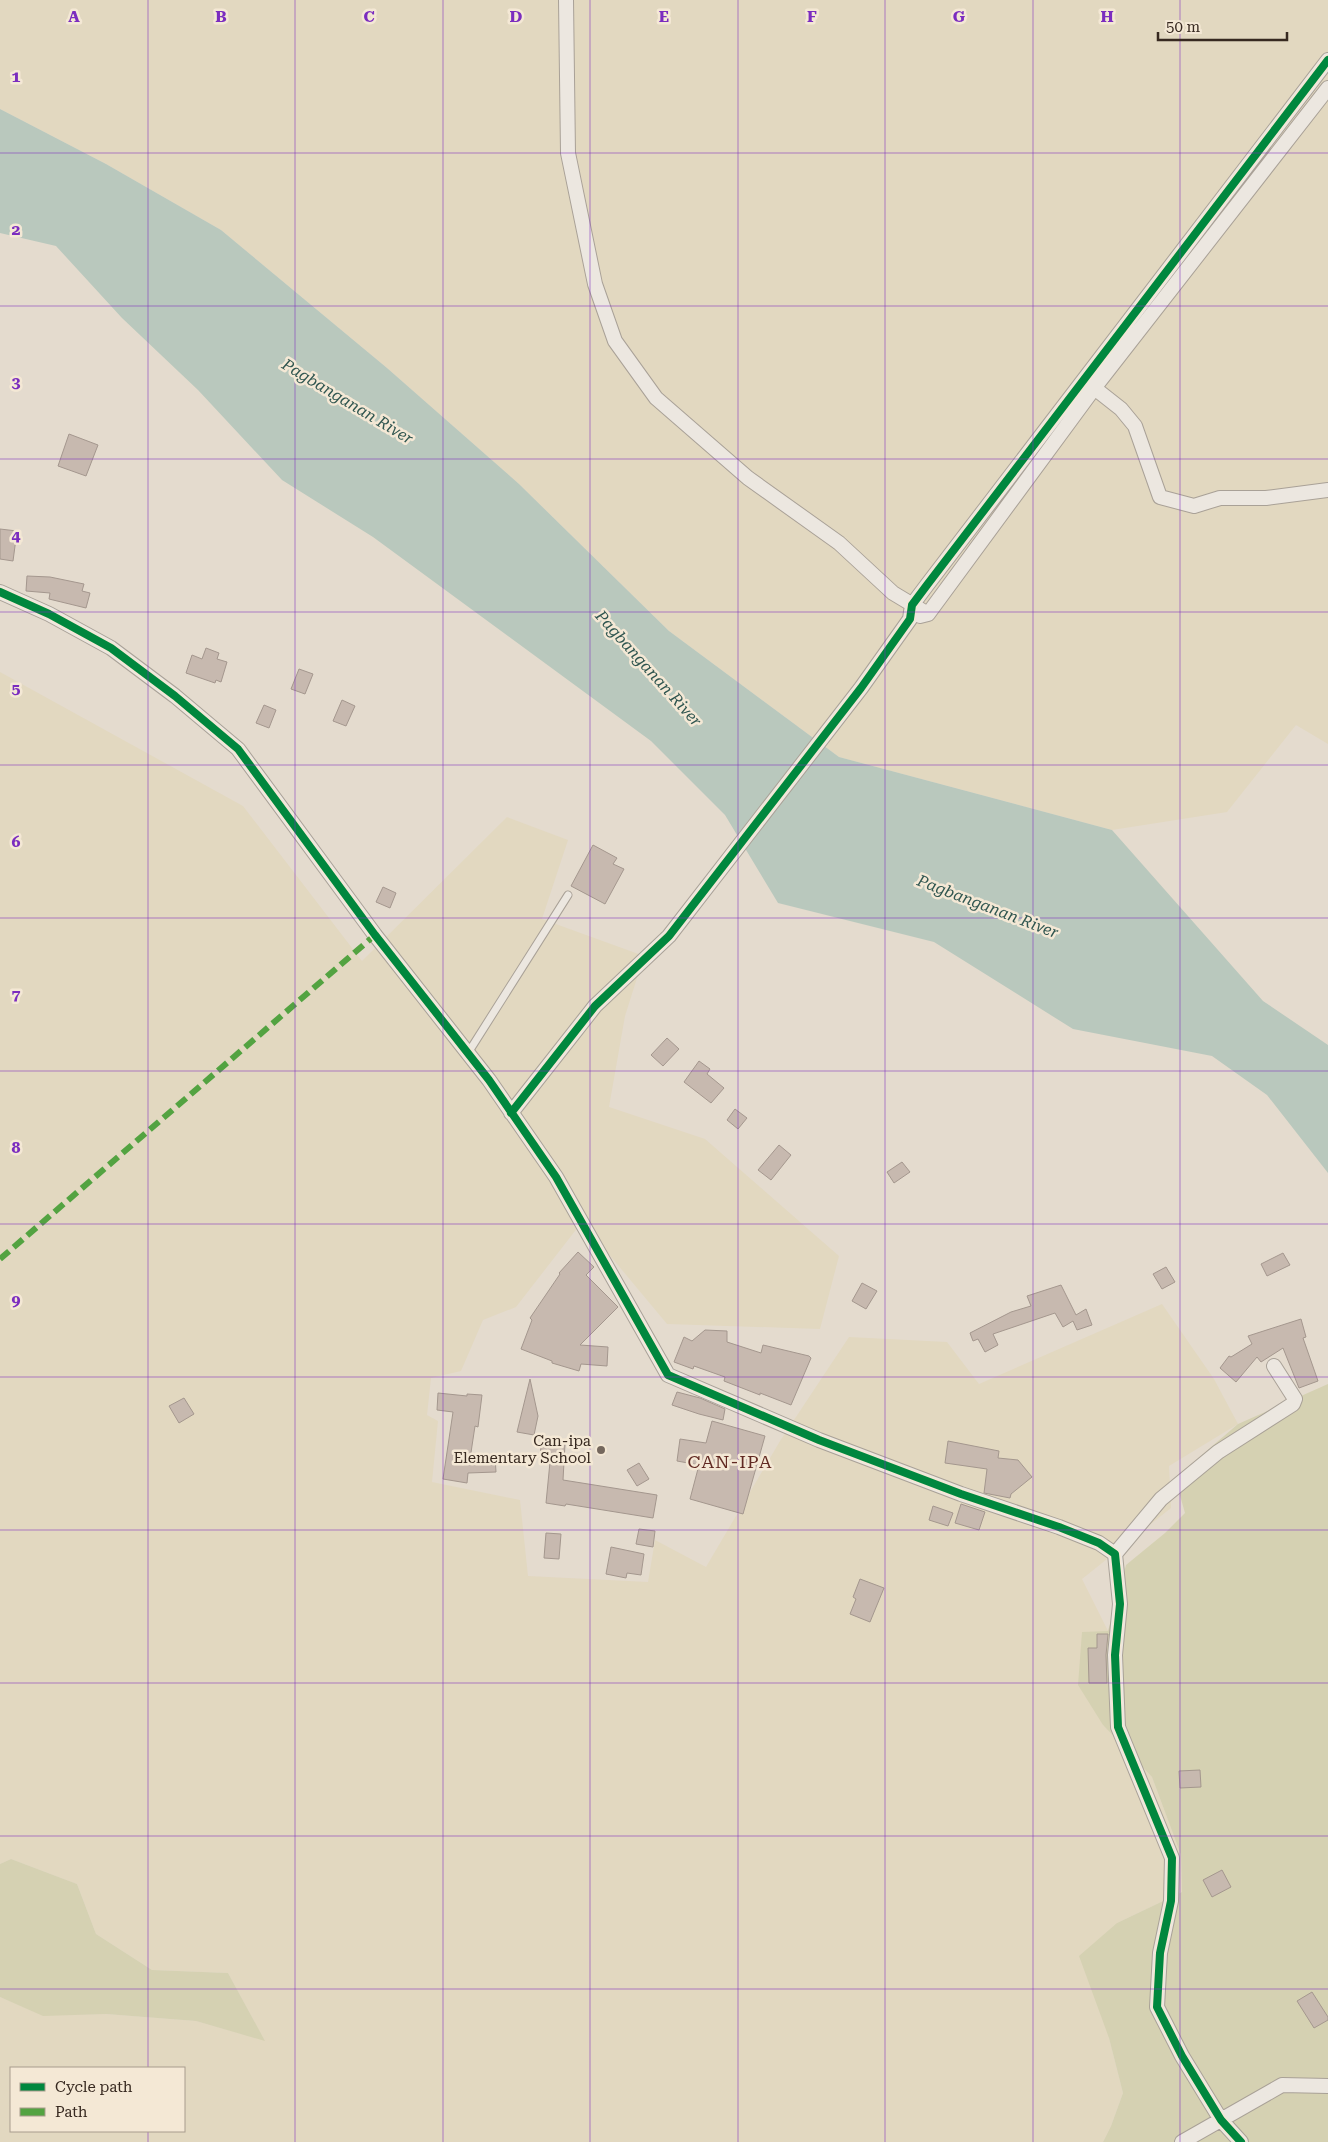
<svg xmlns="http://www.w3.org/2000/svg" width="1328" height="2142" font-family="'Roboto Serif',serif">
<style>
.farmland{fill:#e2d8c0;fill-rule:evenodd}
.green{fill:#d5d1b2}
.water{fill:#b9c8bd}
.building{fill:#c7b9af;stroke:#a4978e}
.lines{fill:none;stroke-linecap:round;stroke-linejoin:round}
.lane-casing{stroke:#a9a197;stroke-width:9}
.street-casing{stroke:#a9a197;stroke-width:16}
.lane{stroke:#ece7e0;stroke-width:7}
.street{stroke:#ece7e0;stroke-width:14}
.quiet{stroke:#53a341;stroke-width:6;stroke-dasharray:12 6;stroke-linecap:butt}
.cycleway-casing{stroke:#f4e8d5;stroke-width:11}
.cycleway{stroke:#00873e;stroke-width:8}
.grid{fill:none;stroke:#7b2cbf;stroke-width:1;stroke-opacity:0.55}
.poi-dot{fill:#74675d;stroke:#f4e8d5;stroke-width:2}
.labels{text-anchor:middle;stroke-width:5;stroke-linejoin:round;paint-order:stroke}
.poi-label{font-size:15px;fill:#372920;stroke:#f4e8d5;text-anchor:end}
.water-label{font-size:16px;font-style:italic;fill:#305650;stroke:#f4e8d5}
.quarter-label{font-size:18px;letter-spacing:1px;fill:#612922;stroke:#f4e8d5}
.grid-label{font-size:16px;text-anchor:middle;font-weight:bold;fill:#7b2cbf;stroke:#f4e8d5;stroke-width:5;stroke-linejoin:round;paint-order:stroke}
</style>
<rect width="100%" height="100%" fill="#e4dbce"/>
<!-- farmland -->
<path class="farmland" d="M0,0H1328V744L1296,725L1227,812L1112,830L839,757L669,631L519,484L387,368L221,230L106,164L0,109Z
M0,672L243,806L362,961L507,817L568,840L542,919L644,956L625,1016L609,1107L705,1139L839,1256L820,1329L667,1324L582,1222L516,1307L483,1320L461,1371L431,1378L427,1415L438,1421L432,1482L520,1500L528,1576L648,1582L655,1540L706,1567L780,1441L849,1337L947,1342L979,1384L1162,1304L1214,1379L1238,1424L1169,1466L1171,1508L1082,1579L1108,1631L1103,1725L1152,1777L1181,1855L1182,1892L1117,1923L1109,2038L1123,2093L1111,2126L1103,2142H0V1997L43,2015L106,2014L196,2021L264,2040L228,1973L152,1970L96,1934L77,1884L11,1859L0,1864ZM11,2068H184V2131H11Z"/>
<!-- green -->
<path class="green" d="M1328,1384V2142H1103L1111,2126L1123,2093L1109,2038L1079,1956L1117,1923L1182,1892L1181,1855L1152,1777L1103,1725L1078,1685L1082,1632L1108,1631L1126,1565L1165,1533L1185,1513L1175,1478L1238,1424Z
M11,1859L77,1884L96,1934L152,1970L228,1973L265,2041L196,2021L106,2014L43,2016L0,1997V1864Z"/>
<!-- water -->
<path class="water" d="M0,109L106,164L221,230L387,368L519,484L669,631L839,757L1112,830L1263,1001L1328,1045V1173L1267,1095L1212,1056L1073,1029L934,942L778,903L725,815L651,741L373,537L282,480L198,390L122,318L56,246L0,233Z"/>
<!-- building -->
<path class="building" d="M69,434L98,445L86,476L58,466Z
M0,529L17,531L13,561L0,559Z
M27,576L50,577L84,584L82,591L90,593L86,608L49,599L50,593L26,591Z
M206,648L219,653L217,659L227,662L221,682L216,680L215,683L186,673L192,655L202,659Z
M299,669L313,674L305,694L291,689Z
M342,700L355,706L346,726L333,721Z
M264,705L276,710L269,728L256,723Z
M593,845L617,858L613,864L624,869L605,904L571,886Z
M383,887L396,893L390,908L376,902Z
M667,1038L679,1049L663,1066L651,1055Z
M699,1061L710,1069L707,1074L724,1088L711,1103L684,1082Z
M735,1109L747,1118L738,1129L727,1120Z
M779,1145L791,1155L771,1180L758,1170Z
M902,1162L910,1172L894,1183L887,1172Z
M578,1252L594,1267L586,1275L618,1307L580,1345L608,1347L607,1366L581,1364L579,1371L552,1363V1361L521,1349L532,1320L530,1318L560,1274L559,1273Z
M1283,1253L1290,1265L1267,1276L1261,1264Z
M1166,1267L1175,1282L1162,1289L1153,1274Z
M862,1283L877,1291L866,1309L852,1301Z
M1061,1285L1076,1315L1086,1309L1092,1325L1077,1330L1073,1321L1063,1327L1055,1313L993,1334L998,1345L985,1352L978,1339L973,1341L970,1333L1011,1312L1031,1306L1027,1296Z
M1301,1319L1306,1337L1303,1338L1318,1381L1299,1388L1283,1348L1261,1362L1257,1357L1236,1382L1220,1368L1229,1356L1231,1357L1252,1344L1248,1336Z
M705,1330L727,1331V1342L761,1353L763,1345L809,1356L811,1358L791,1405L760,1393V1395L724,1381L725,1377L694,1366L693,1369L674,1362L684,1337L692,1341Z
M530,1379L538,1416L534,1435L517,1432Z
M677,1392L700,1398L725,1409L723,1420L699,1414L672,1405Z
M438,1393L467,1396V1394L482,1395L478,1427L475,1426L470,1459L495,1457L496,1472L468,1473L467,1483L443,1479L453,1412L437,1410Z
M184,1398L194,1414L179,1423L169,1406Z
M712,1421L765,1436L743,1514L690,1499L699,1465L677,1461L680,1439L706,1443Z
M948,1441L999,1451L998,1458L1018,1460L1032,1477L1011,1494L1010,1498L984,1493L987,1469L945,1463Z
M541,1443L565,1444L563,1480L657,1495L653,1518L566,1504L565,1506L546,1503L550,1462H540Z
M639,1463L649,1479L637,1486L627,1470Z
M961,1504L985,1512L979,1530L955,1523Z
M933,1506L953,1513L948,1526L929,1520Z
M639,1529L655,1531L653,1547L636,1544Z
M546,1533L561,1534L559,1559L544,1558Z
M611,1547L644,1554L641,1575L627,1573L626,1578L606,1574Z
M860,1579L884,1588L870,1622L850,1614L856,1599L853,1597Z
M1097,1634H1108L1106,1655L1107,1683H1089L1088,1648H1097Z
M1200,1770L1201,1787L1180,1788L1179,1771Z
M1222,1870L1231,1887L1212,1897L1203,1880Z
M1312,1992L1328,2017V2020L1314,2028L1297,2001Z"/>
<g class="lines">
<!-- lane casing -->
<g class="lane-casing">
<path id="lane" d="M468,1053L568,895"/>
</g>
<!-- street casing -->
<g class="street-casing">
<path id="street" d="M566,0L568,153L595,284L615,341L656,398L748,478L839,543L893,593L928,614
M1088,383L1121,409L1135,426L1160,497L1194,506L1220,498H1266L1328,490
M0,592L49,614L111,648L175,696L238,749L375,935L489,1080L556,1177L668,1375L819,1440L961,1494L1059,1527L1099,1543L1115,1554L1120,1604L1115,1655L1118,1727L1172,1858L1171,1901L1160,1953L1157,2007L1182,2056L1221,2120L1241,2142
M920,616L928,614L1095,387L1328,88
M511,1113L595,1006L669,936L861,688L910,619L912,605L927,585L1328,60
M1115,1554L1161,1499L1218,1452L1293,1404L1295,1399L1274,1366
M1182,2142L1282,2085L1328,2086"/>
</g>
<!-- lane -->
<use href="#lane" class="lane"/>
<!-- street -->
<use href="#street" class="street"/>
<!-- quiet -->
<path class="quiet" d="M0,1259L375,935"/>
<!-- cycleway casing -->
<g class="cycleway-casing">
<path id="cycleway" d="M0,592L49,614L111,648L175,696L238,749L375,935L489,1080L556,1177L668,1375L819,1440L961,1494L1059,1527L1099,1543L1115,1554L1120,1604L1115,1655L1118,1727L1172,1858L1171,1901L1160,1953L1157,2007L1182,2056L1221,2120L1241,2142
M511,1113L595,1006L669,936L861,688L910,619L912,605L927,585L1328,60"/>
</g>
<!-- cycleway -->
<use href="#cycleway" class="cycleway"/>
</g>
<!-- grid -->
<path class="grid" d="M148,0V2068M295,0V2142M443,0V2142M590,0V2142M738,0V2142M885,0V2142M1033,0V2142M1180,0V2142M0,153H1328M0,306H1328M0,459H1328M0,612H1328M0,765H1328M0,918H1328M0,1071H1328M0,1224H1328M0,1377H1328M0,1530H1328M0,1683H1328M0,1836H1328M0,1989H1328M148,2131V2142"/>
<!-- markers -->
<circle class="poi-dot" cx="601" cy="1450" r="5"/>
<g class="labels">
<!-- poi labels -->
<g class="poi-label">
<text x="591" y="1446">Can-ipa<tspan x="591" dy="17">Elementary School</tspan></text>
</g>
<!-- water labels -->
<g class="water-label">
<text transform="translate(348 401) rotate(31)" y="6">Pagbanganan River</text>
<text transform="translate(649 668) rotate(48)" y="6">Pagbanganan River</text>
<text transform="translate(988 906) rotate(21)" y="6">Pagbanganan River</text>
</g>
<!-- quarter labels -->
<g class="quarter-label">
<text x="730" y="1468">CAN-IPA</text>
</g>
</g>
<g class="grid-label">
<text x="74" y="22">A</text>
<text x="221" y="22">B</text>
<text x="369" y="22">C</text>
<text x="516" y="22">D</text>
<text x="664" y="22">E</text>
<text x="812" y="22">F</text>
<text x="959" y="22">G</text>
<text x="1107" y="22">H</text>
<text x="16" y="82">1</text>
<text x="16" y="235">2</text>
<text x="16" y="388">3</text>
<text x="16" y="541">4</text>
<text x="16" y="694">5</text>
<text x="16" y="847">6</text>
<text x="16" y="1000">7</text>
<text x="16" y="1153">8</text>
<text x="16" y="1306">9</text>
</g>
<!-- legend -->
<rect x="10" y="2067" width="175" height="65" fill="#f4e8d5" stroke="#a89c8d"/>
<rect x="20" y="2083" width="25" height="8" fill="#00873e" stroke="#a89c8d"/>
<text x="55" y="2092" font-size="15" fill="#372920">Cycle path</text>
<rect x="20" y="2108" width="25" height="8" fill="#53a341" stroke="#a89c8d"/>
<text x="55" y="2117" font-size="15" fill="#372920">Path</text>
<!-- scale -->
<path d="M1158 32v8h129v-8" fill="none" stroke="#372920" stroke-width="2.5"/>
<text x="1166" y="32" font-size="15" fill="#372920" stroke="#f4e8d5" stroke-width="4" paint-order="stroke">50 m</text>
</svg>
